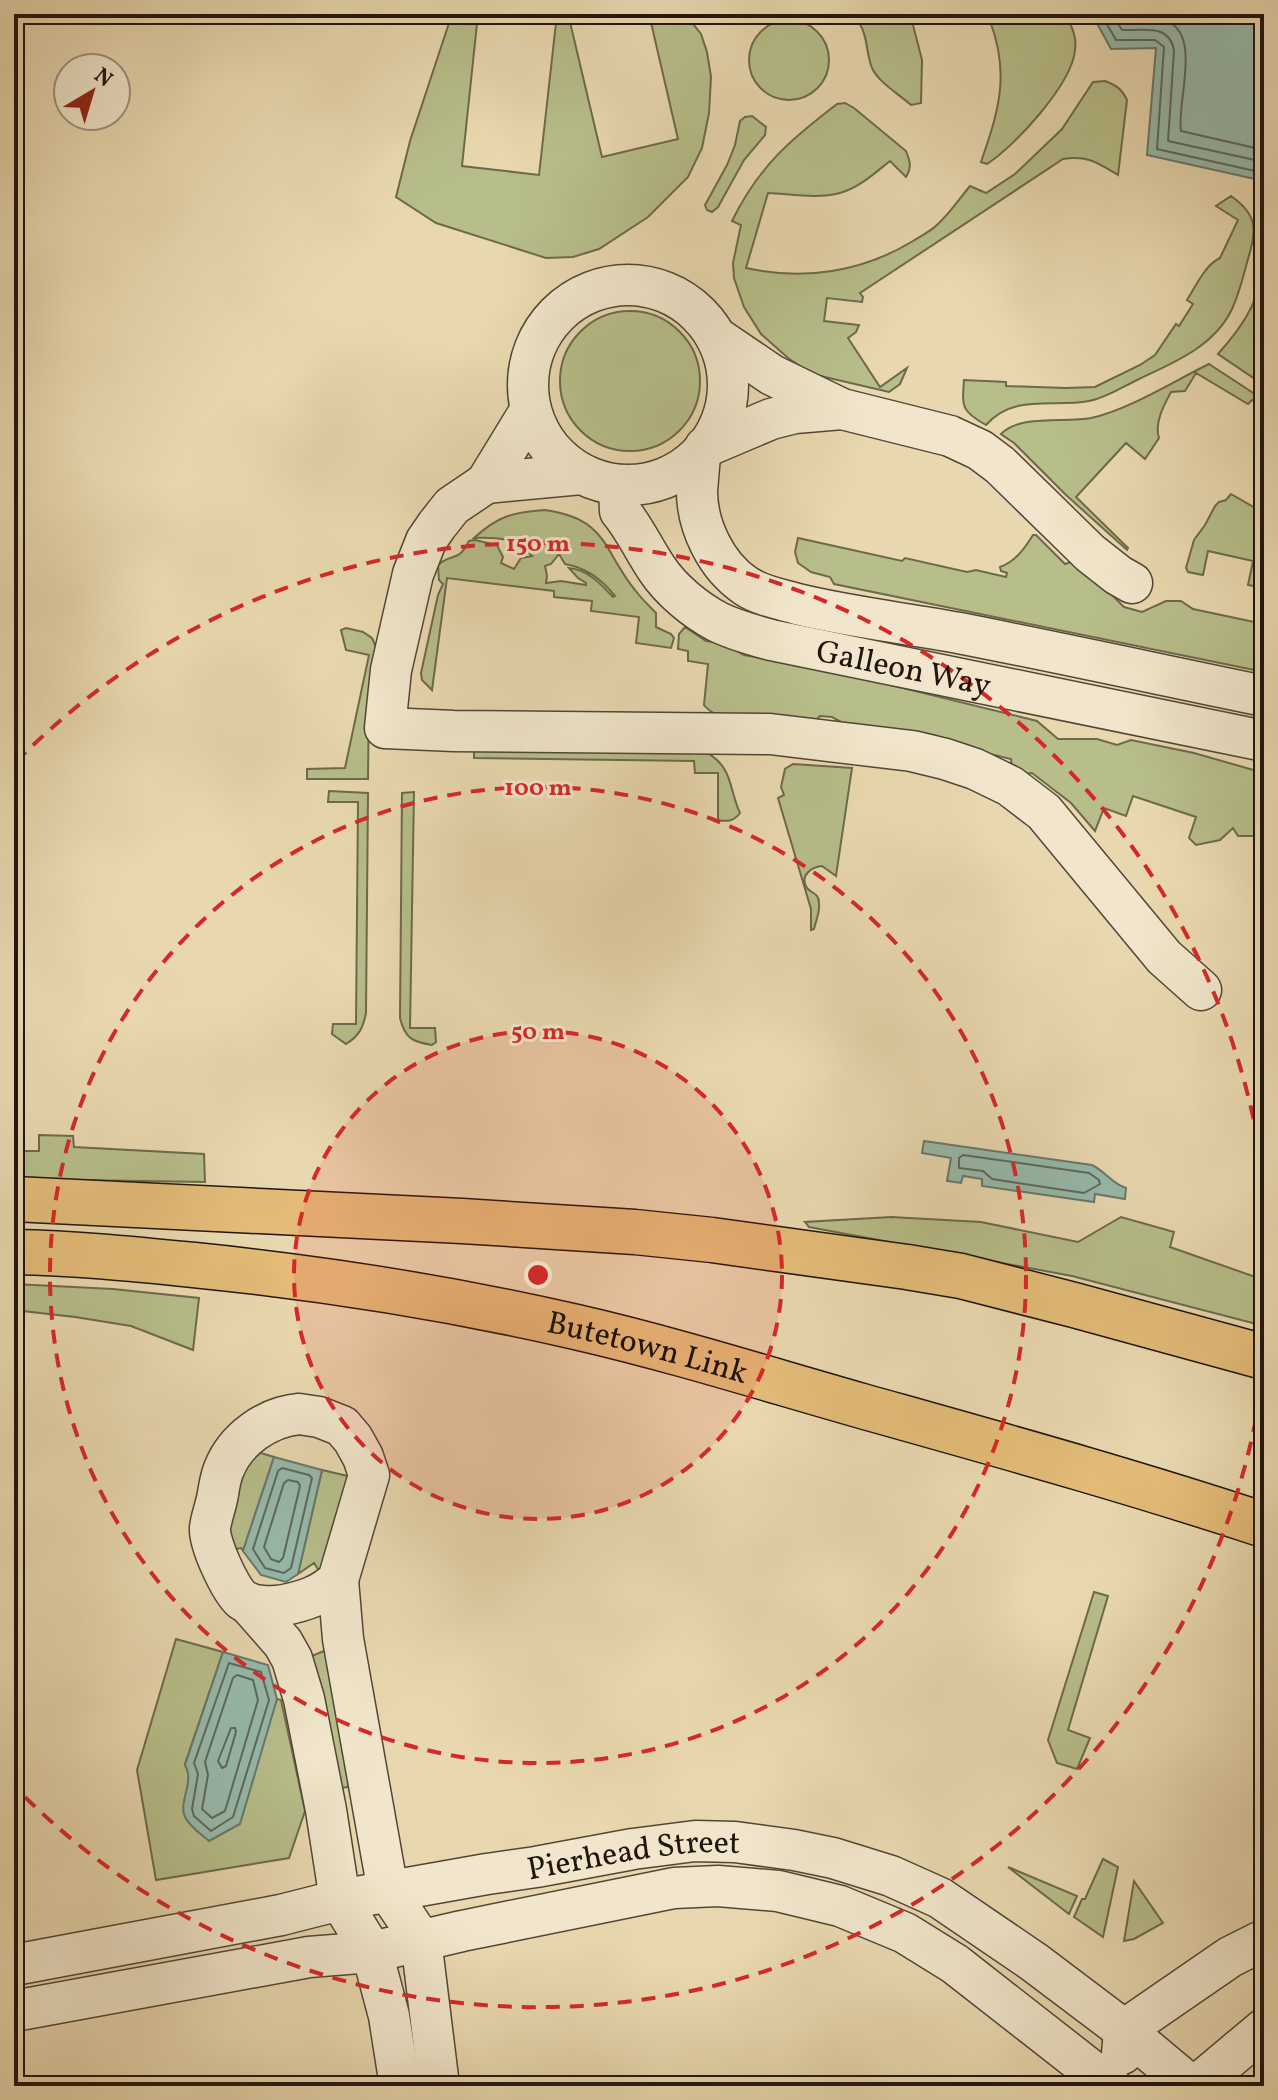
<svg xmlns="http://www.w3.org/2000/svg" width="1278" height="2100" font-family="Vollkorn,serif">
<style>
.green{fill:#b7be8a;stroke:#6c6a4c;stroke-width:2;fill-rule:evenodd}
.water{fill:#97baab;stroke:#67786d;stroke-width:2}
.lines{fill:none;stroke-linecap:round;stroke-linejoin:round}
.shore{stroke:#5c685d;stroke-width:2}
.minor-casing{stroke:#524637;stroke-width:43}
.major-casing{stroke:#20150f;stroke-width:47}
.minor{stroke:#f1e6cb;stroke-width:40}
.major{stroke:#e4bc78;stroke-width:44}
.ring{fill:none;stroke:#d62828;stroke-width:4;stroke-dasharray:14 10}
.labels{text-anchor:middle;stroke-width:6;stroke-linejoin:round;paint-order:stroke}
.street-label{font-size:32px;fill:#20150f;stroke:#f1e6cb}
.centre{fill:#d62828;stroke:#f1e6cb;stroke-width:4}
.ring-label{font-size:24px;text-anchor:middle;font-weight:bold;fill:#d62828;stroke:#f1e6cb;stroke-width:6;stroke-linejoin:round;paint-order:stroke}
</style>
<rect width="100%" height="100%" fill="#e9d8af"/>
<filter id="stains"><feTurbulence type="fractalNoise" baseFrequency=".0025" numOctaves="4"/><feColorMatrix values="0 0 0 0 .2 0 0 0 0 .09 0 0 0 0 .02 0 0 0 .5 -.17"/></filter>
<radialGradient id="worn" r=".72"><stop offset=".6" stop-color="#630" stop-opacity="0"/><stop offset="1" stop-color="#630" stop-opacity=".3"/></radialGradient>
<!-- green -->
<path class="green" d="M452,14H478L462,166L539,175L556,23L570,22L602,157L678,139L649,14H685L701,34L707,52L711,77L709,113L702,148L688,177L648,217L599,249L573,257L546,258L436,223L396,197L410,141Z
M863,14H932L912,21L922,60L921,103L911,105C899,94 879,83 872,68C866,54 868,35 859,23Z
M990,14H1065C1072,26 1077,37 1075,50C1072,84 1015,146 987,164L981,162C999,110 1010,74 990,21L992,15Z
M749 60a40 40 0 1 1 80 0a40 40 0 1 1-80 0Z
M1105,81C1116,85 1122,89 1127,100L1118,175C1098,163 1088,155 1063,159L860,293L863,297L862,302L827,298L824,321L859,325L856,332L848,338L880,387L907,368L900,384L889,392L812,374L788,358L761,334L744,307L734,278L733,263L741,225L732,221C759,166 790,140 837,104L845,103L854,108L906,151C910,161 912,167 906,177L890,161C876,172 859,188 840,193C818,199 791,194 768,193L746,268C804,281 862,272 913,241C921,236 931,231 938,224C950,213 960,198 970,186L986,193L1015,174L1062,129L1093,82Z
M752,116L766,127L765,135L744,160L718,207L712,212L707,210L705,205L727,165L735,145L740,121L745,117Z
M1231,196C1258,215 1257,230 1248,259C1243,277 1239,295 1231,311C1213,347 1173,363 1139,379C1124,386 1106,398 1089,401C1053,408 1014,393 986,425C961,411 962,407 964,380L1006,382V386L1065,388L1095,387L1140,365L1155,355L1176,324L1179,326L1193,304L1187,300C1196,286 1205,265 1220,258L1238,220L1216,206Z
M1264,272V385L1218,354C1242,327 1255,307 1264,272Z
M560 381a70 70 0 1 1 140 0a70 70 0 1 1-140 0Z
M1209,364L1264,400V408L1252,400L1248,404L1196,373L1185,391L1171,392C1164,405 1154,423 1159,438L1145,459L1126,443L1076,497L1128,548L1127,550L1066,495L1014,443L1001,434C1020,414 1065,423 1091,418C1128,410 1174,381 1209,364Z
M1231,494L1264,513V564L1259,563L1254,586L1248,585L1253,561L1208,551L1203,575L1188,572L1186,568L1194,540L1205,525L1215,506L1219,502L1226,500Z
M545,510C608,519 602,549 635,590C641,598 649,606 656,613V627L671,634L674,638L671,648L636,643L639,617L591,611L592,601L554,597V591L447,578L432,690L422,680L421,673L438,595L443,584L439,580L438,565C445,558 450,559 458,555C464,552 466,546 469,541L475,540L497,545L503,557L501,563L514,569L521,558L532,556C516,538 498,537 474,538C498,516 513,512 545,510ZM559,554L565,564C587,568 601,579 615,596L613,597C600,583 588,570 569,568L578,578L586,583V585L561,581L546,583L547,576L545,566L551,564Z
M1033,535H1036L1065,564L1077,560L1124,607L1142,612L1166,601H1181L1193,609L1264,624V672L834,584L830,577L811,572L798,563L795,552L798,538L902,561L905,558L967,572L976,570L1006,577L1007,573L1001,571L1000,567C1015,562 1025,548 1033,535Z
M685,627L706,641L723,643L744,655L850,675L1037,721L1058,739H1097L1117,745L1131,740L1194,753L1264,773V834L1253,836H1238L1233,828L1220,840L1196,845L1189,838L1196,817L1133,796L1126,816L1104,808L1095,831L1071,803L1032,773L1024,774L1012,768L1011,759L944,743L937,736L916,731L903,736L854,729L832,717L820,716L811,725C785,723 720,727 704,705L708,664L688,661V651L678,649L679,634Z
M346,628L363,632L372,638L377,649L369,691L368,779H307V769L345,768L369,655L346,650L341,630Z
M474,749L704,751C734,767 728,787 740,813C734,821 728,822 718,820V773H695L694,761L474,758Z
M793,764L852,768L836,876L822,866C812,867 799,875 807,888C812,894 819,893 819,903C820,913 816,920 814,929L811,930V909L778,798L784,795L781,787L785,769Z
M329,791L368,793L366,1013C363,1028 359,1036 346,1044L332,1034L333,1024H356L358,802H328Z
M414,792L410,1028H435L436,1042L432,1045C412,1042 405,1038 400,1018L402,793Z
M39,1135L73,1136L74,1147L204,1154L205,1182L14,1179V1151H39Z
M891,1217L981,1222L1078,1242L1121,1217L1174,1232L1170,1247L1264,1280V1326L1072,1276L809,1227L805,1222Z
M14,1284L113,1289L199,1298L193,1350L131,1326L75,1317L14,1310Z
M254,1451L274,1457L243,1551L241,1548L229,1550L231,1493Z
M322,1470L352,1477L321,1574L314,1563L298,1574Z
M1094,1592L1108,1596L1068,1730L1090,1738L1077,1769L1057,1763L1048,1740Z
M176,1639L223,1652L185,1764L190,1774L184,1810L277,1699L281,1700L305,1811L289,1858L156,1880L137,1770Z
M329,1649L353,1786L336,1789L309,1657Z
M1103,1859L1118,1867L1103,1937L1074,1917L1082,1899H1085Z
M1008,1867L1077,1896L1069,1914Z
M1134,1881L1163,1923L1134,1939L1124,1941Z"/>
<!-- water -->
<path class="water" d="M1092,14H1264V181L1147,155L1156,48L1111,49Z
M924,1141L1092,1165C1105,1171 1112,1184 1126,1188L1125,1199L1095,1194L1094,1202L982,1186V1179L963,1176L961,1183L947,1181L951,1158L922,1153Z
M274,1457L322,1470L298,1574L286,1582L261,1575L243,1551Z
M223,1652L268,1665L277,1699L240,1824L209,1841C202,1835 189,1826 185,1817C178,1801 195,1783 185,1765Z"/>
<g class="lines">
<!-- shore -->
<path class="shore" d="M1101,14L1116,40H1155L1164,47L1157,149L1264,173
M1112,14L1122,30C1143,31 1170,23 1174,51L1168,141L1264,162
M1126,14L1130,19C1140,18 1151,17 1161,19C1205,29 1176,101 1181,131L1264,150
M963,1155L1089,1173L1099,1180L1100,1184L1084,1193L992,1179L983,1171L959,1168V1158Z
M282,1468L309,1475L312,1478L291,1568L284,1573L265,1568L253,1549L278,1471Z
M288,1480L298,1482L300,1486L283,1558L279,1562L271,1559L264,1547L284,1483Z
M229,1663L261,1672L269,1700L233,1817L211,1831L194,1816L192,1809L198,1774L194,1763Z
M237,1675L253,1680L258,1700L225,1811L212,1818L202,1809L208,1775L205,1762L233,1678Z
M231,1728H235L236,1732L226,1766L222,1768L218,1761Z"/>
<!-- minor casing -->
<g class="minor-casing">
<g id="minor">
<circle cx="628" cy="385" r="100"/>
<path d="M716,337L772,375L842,409L950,436L980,450L1000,465L1090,553L1118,575L1132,583"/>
<path d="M705,447L771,419L795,413L842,409"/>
<path d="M700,455C699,467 698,479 697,491C697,526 716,566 746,586C761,596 780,599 797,604C850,617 905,623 959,633C1061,653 1162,675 1264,696"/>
<path d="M581,474L486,483L452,506L437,525L426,541L413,574L391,670L385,728L454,731L770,734L912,751L945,759L975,769L1010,786L1044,812L1164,957L1201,990"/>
<path d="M486,483L530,411"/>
<path id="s1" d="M619,485L620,511C635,529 644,550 657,569C671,590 695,610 718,622C734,630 753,635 771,640L1264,741"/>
<path d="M299,1414L319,1417L342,1426L353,1439L363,1457L369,1475L338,1580C322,1595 305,1601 284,1605C273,1607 251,1607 242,1600C230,1589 209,1544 210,1528C211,1519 215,1508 217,1499C219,1489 220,1478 224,1469C236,1439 267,1417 299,1414Z"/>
<path d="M338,1580L343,1639L388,1891L421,1940L439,2086"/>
<path d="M247,1602L283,1643L292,1659L304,1699L326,1810L340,1900L372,1952L389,2016L400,2086"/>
<path id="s2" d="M14,1965L281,1915L340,1900L487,1874L536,1867L633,1849L695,1841L735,1842L794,1850L833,1858L891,1876L940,1898L1034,1962L1124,2030L1191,2086"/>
<path d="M14,2011L309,1957L372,1952L462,1931L674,1888L718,1886L778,1891L840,1906L905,1933L955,1964L1111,2086"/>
<path d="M1122,2054L1124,2030L1230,1957L1264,1940"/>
<path d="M1196,2086L1264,2029"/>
</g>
</g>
<!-- major casing -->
<g class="major-casing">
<g id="major">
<path d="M14,1199L462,1221L635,1232L712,1240L907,1267L961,1276L1074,1305L1264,1357"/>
<path id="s3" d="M14,1252C74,1253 134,1259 194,1265C322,1278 450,1298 576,1327C672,1349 767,1379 862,1406C997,1444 1131,1481 1264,1525"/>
</g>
</g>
<!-- minor -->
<use href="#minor" class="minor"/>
<!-- major -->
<use href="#major" class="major"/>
</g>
<!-- distance rings -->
<circle cx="538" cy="1275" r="244" fill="#d62828" fill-opacity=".12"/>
<g class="ring">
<circle cx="538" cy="1275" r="244"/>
<circle cx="538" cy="1275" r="488"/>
<path d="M1264 1371A732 732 0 0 1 16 1788M16 762A732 732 0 0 1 1264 1179"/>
</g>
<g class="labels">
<!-- street labels -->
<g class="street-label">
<text dy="11" stroke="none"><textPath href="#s1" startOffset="368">Galleon Way</textPath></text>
<text dy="11" stroke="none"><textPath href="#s3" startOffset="642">Butetown Link</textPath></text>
<text dy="11" stroke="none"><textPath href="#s2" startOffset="630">Pierhead Street</textPath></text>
</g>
</g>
<circle cx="538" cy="1275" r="12" class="centre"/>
<g class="ring-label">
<text x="538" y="551">150 m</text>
<text x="538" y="795">100 m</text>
<text x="538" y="1039">50 m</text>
</g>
<!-- margin -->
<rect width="1278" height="2100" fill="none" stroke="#e9d8af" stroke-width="48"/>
<rect x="16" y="16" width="1246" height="2068" fill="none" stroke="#20150f" stroke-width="4"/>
<rect x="24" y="24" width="1230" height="2052" fill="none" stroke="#20150f" stroke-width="2"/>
<!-- north arrow -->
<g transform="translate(92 92) rotate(38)"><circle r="38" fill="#f1e6cb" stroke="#9d9280" stroke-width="2"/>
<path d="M0-6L14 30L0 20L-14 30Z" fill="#8f2418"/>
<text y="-12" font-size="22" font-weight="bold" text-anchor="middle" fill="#20150f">N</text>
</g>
<rect width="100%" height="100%" filter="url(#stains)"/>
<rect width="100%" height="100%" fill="url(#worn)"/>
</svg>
